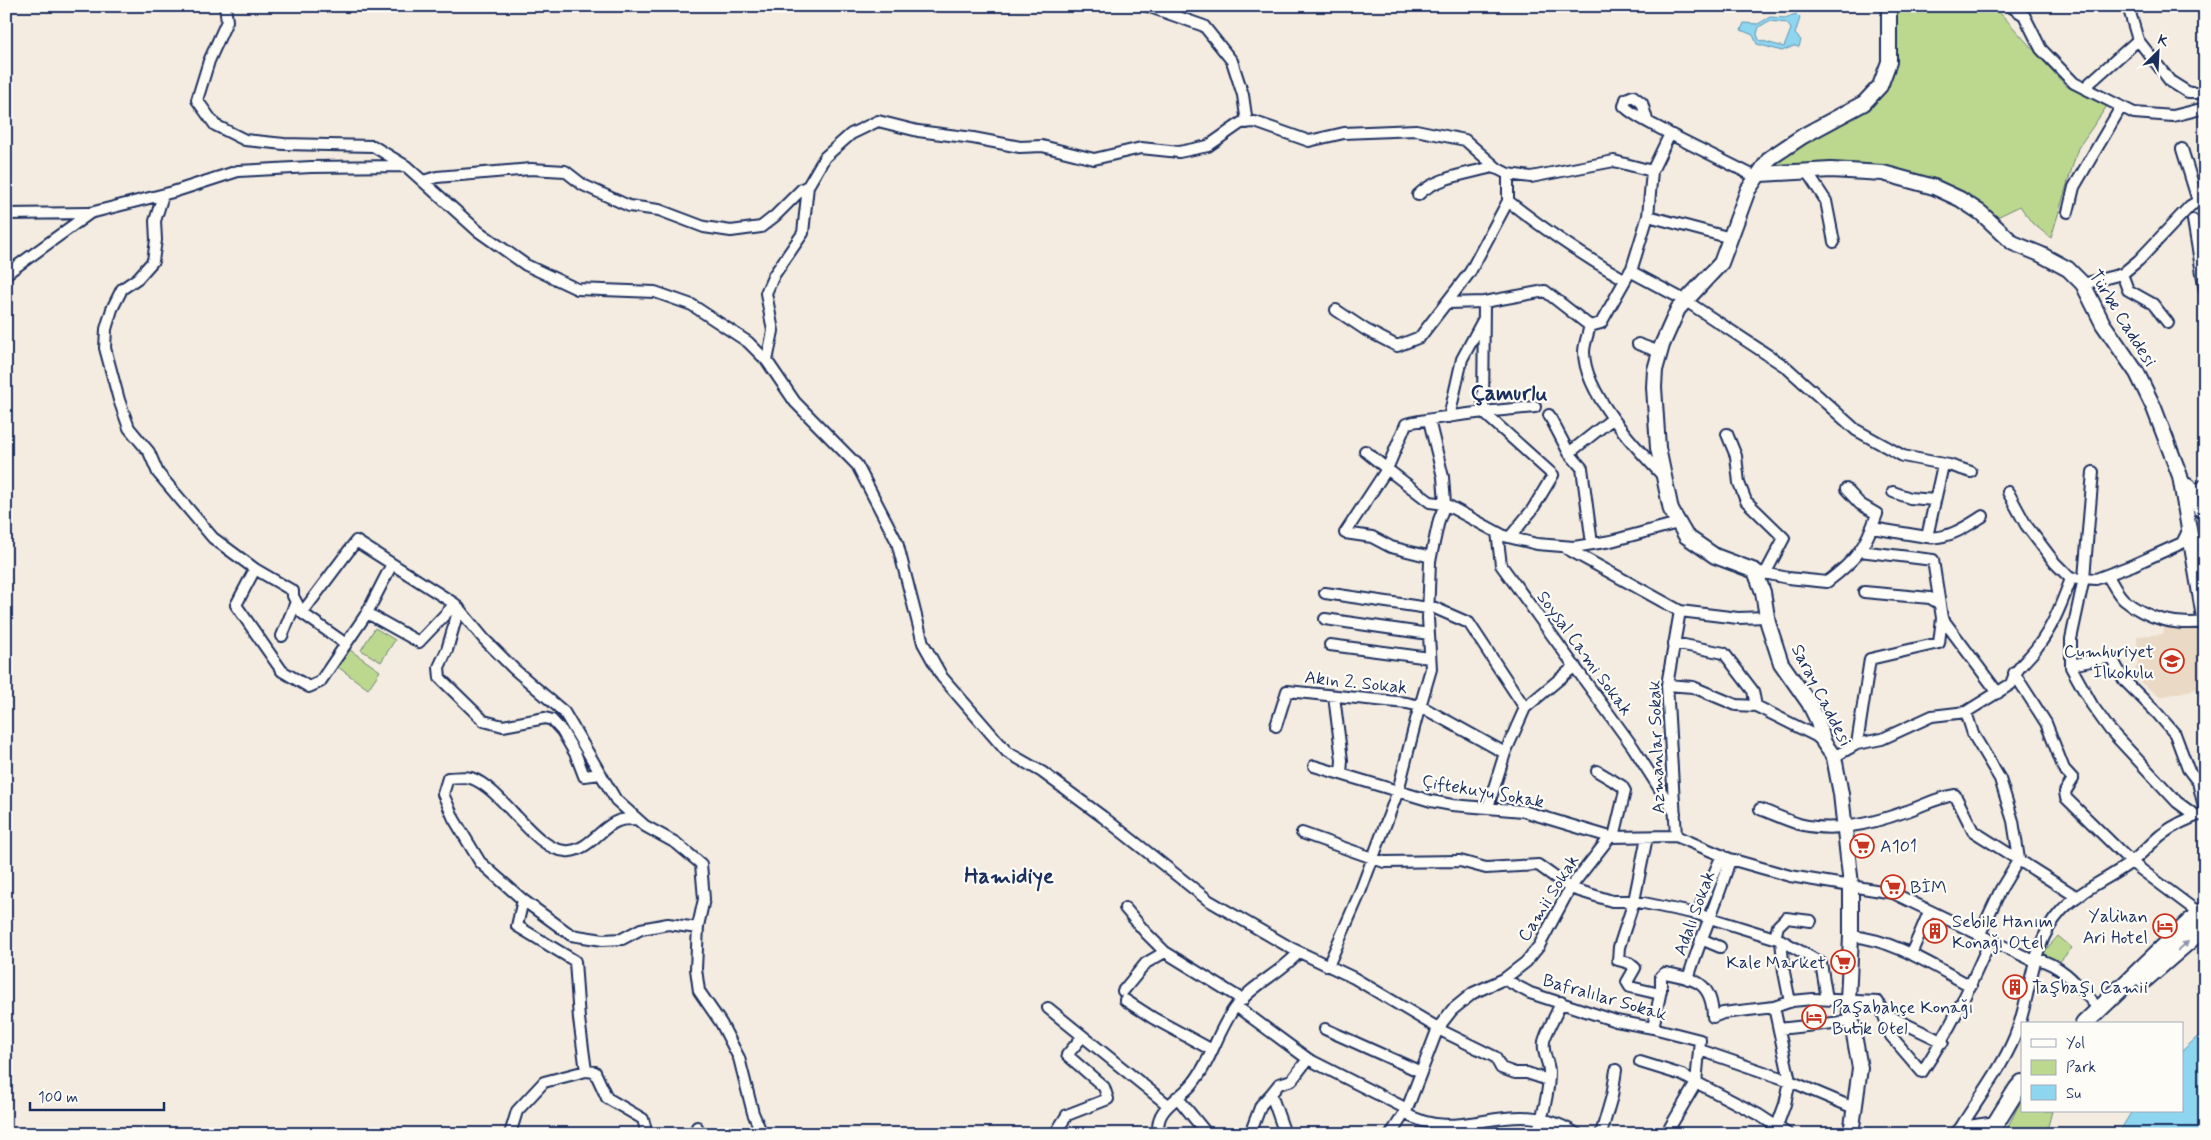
<svg xmlns="http://www.w3.org/2000/svg" width="2211" height="1140" font-family="Mynerve,sans-serif">
<style>
.built{fill:#ead9c4}
.green{fill:#bcd88f;stroke:#6c8476}
.water{fill:#8ed6ef;stroke:#6093b5;fill-rule:evenodd}
.lines{fill:none;stroke-linecap:round;stroke-linejoin:round}
.street-casing{stroke:#1b2f5e;stroke-width:14}
.secondary-casing{stroke:#1b2f5e;stroke-width:18}
.primary-casing{stroke:#1b2f5e;stroke-width:20}
.street{stroke:#fdfcf7;stroke-width:10}
.secondary{stroke:#fdfcf7;stroke-width:14}
.primary{stroke:#fdfcf7;stroke-width:16}
.oneway{fill:#8c96aa}
.labels{text-anchor:middle;stroke-width:4.5;stroke-linejoin:round;paint-order:stroke}
.street-label{font-size:18px;fill:#1b2f5e;stroke:#fdfcf7}
.poi-label{font-size:18px;fill:#1b2f5e;stroke:#fdfcf7;text-anchor:start}
.district-label{font-size:22px;font-weight:bold;fill:#1b2f5e;stroke:#fdfcf7}
</style>
<rect width="100%" height="100%" fill="#f4ece0"/>
<filter id="ink" filterUnits="userSpaceOnUse"><feTurbulence type="fractalNoise" baseFrequency=".02" numOctaves="2"/><feDisplacementMap in="SourceGraphic" scale="10" xChannelSelector="R" yChannelSelector="G"/><feConvolveMatrix kernelMatrix="1 2 1 2 8 2 1 2 1" color-interpolation-filters="sRGB"/></filter>
<g filter="url(#ink)">
<!-- built -->
<path class="built" d="M2165,624L2197,627L2205,660V687L2160,697L2132,676L2138,663L2137,636L2163,634Z"/>
<!-- green -->
<path class="green" d="M1897,6H1989L2002,15L2066,86L2107,106L2078,148L2051,238L2032,223L2020,206L1995,218L1968,195L1938,182L1770,168L1780,158L1821,131L1867,109L1890,85L1894,59Z
M375,628L395,640L381,662L361,650Z
M350,650L380,671L368,689L338,667Z
M2058,936L2072,948L2056,966L2042,954Z
M2020,1103H2022V1111H2052L2046,1134H2004Z"/>
<!-- water -->
<path class="water" d="M1796,14L1800,18L1795,34L1801,40L1799,47L1794,46L1782,51L1757,44L1753,35L1741,30L1744,23L1758,24L1770,17L1785,18ZM1769,21L1787,23L1791,29L1784,47L1759,40L1757,34L1759,27Z
M2205,1030V1134H2118L2132,1111H2182V1051Z"/>
<g class="lines">
<!-- street casing -->
<g class="street-casing">
<path id="street" d="M225,6L227,21L209,61L197,100L215,125L245,140L284,144L373,146L406,166L478,231L526,265L577,289L655,292L692,305L748,342L767,361L795,402L857,465L897,542L923,643L942,677L1007,752L1042,772L1103,817L1208,900L1291,948L1354,978L1438,1028
M1147,6L1204,26L1232,61L1243,95L1247,123
M2010,6L2024,15L2041,49L2074,83L2134,113L2173,116L2205,108
M2128,6L2138,40L2170,81L2189,93H2205
M2084,88L2138,40
M1647,120L1642,103L1633,96L1626,99L1624,106C1636,118 1655,125 1670,134
M2182,149L2198,201
M1807,172L1826,201L1834,242
M423,181L437,177L531,169L565,171L583,185L629,206L659,210L704,227L731,231L761,227L775,216L802,189L808,186
M163,195L155,221L156,240L153,261L138,278L122,289L112,309L106,329L105,348L119,400L129,428L149,452L158,473L213,538L255,569
M1418,195C1436,177 1468,174 1492,167L1498,169
M1508,201C1545,230 1583,256 1624,279
M2068,212L2074,187L2121,107
M6,214L89,213
M2193,220L2205,291
M1731,238L1648,216L1652,171L1670,134L1758,178
M1630,271L1686,301L1786,367L1856,430L1903,456L1949,465L1971,472
M6,274L90,213L173,192L238,171L311,167L404,166
M2122,274L2128,290L2153,304L2168,323
M2083,284L2122,274L2139,260L2190,206L2205,197
M1484,302L1545,291L1590,326C1588,334 1584,344 1584,352C1584,393 1636,448 1663,476
M1336,310L1366,330L1397,346L1420,337L1470,272L1508,201V174L1531,177L1614,161L1652,171
M1590,326L1601,323L1632,268L1648,216
M1638,344L1660,352
M767,361L773,331L766,293L774,275L803,233L808,186L825,157L851,134L878,121L918,131L973,138L1020,147L1042,146L1094,159L1141,148L1179,152L1208,146L1241,123L1255,122L1309,141L1344,133L1416,130L1465,140L1498,169L1508,174
M1483,412L1553,475L1532,510L1510,537
M1483,412L1535,407
M1549,415L1569,453
M1449,417L1462,359L1483,320
M1727,434L1736,456L1739,483L1746,501L1784,538L1765,574
M1365,451L1387,469L1406,424C1410,421 1471,414 1483,412L1484,302L1447,303
M2093,472L2084,578L2096,579L2133,565L2182,543L2189,529
M2181,477C2193,492 2191,503 2205,516
M2188,484L2197,491L2205,484
M1893,492L1910,498L1935,500
M2008,492L2026,525L2055,563L2071,579
M1872,528L1927,537L1943,465
M1497,532L1501,565L1633,747L1675,813
M1927,537C1948,540 1967,526 1983,516
M2191,541L2205,539
M1592,544L1582,468L1569,453L1612,419
M1566,548L1680,611L1667,685L1676,836
M1431,557L1391,547L1372,537L1345,533L1387,469L1430,502L1445,504L1504,536L1537,544L1574,547L1611,541L1678,523
M1755,571L1788,578L1827,582C1856,560 1865,548 1877,514L1860,504L1846,489
M2107,575C2112,582 2117,594 2124,600C2147,619 2177,626 2205,622
M2071,579L2084,578L2071,639V667L2092,705L2110,730L2177,802L2196,816
M1864,592L1930,598L1940,604
M1325,593L1428,608
M1428,605L1469,623L1525,708
M459,608L447,650L439,667L440,678L484,721L503,726L545,718L552,720L562,731L576,755L584,776L601,774
M1680,611L1738,618L1767,617
M302,613L293,596V591L255,569L236,605L282,671L309,687L320,682L367,613L419,642L455,604
M367,613L392,564
M1942,618L1998,693
M1325,619L1429,634
M282,636L296,602
M1674,643L1724,653L1753,691L1756,706
M346,644L302,613L356,541L455,604L484,639L514,669L564,712L616,800L645,826L676,843L701,864L704,899L698,926L696,969L699,991L721,1023L739,1058L753,1113L762,1134
M1330,645L1430,658
M2071,665L2111,657L2124,680L2157,713L2175,734L2188,769L2198,782L2205,811
M2014,673L2046,723L2064,769L2073,779L2065,792L2066,798L2131,862L2199,913
M1667,685L1693,687L1736,705L1756,706L1816,736L1824,743
M1334,696L1342,760L1341,774
M1966,712L1973,734L2000,779L2013,821L2019,859L2001,889L1979,936
M1276,726L1287,691L1407,703L1420,706L1505,753
M1857,744L1870,659L1939,643L1942,618L1933,560L1860,551
M1834,757L1857,744L1882,739L1932,716L1966,712L2011,684C2016,667 2028,660 2038,646C2053,627 2062,602 2071,579
M1314,766L1431,801L1452,805L1523,811L1610,837L1676,836L1730,859L1790,876L1893,893L2034,961
M1597,771L1622,786L1625,791L1614,837
M1488,807L1505,753L1525,708L1575,666
M1760,809C1773,814 1786,820 1799,824C1834,833 1871,824 1904,812C1921,807 1937,797 1955,795L1973,831L2077,897
M637,819C631,819 623,819 618,821C602,826 590,849 570,851C536,855 504,789 471,778C465,776 454,778 448,778L443,794L454,819L480,862L523,900L571,935L603,940L622,939L641,929L668,924L698,928
M1302,833L1384,862L1460,861L1486,868L1538,865L1570,888L1612,901H1634L1697,914L1781,940L1821,963L1827,999
M1647,837L1634,901L1619,947L1618,960L1629,963L1635,968L1627,982L1630,987L1660,994
M523,900L517,926L575,961L579,1019L586,1071
M1125,908L1146,933L1165,952L1243,1000
M1697,914L1722,855
M1851,936C1895,940 1933,966 1971,986
M1775,938L1778,926L1786,918L1811,921
M1701,939L1720,947
M1781,940L1784,972L1790,1002
M1911,954L1929,912
M2035,958C2066,967 2078,986 2099,1009
M1328,966L1359,895L1398,791L1416,720L1431,669L1428,618L1430,561L1439,520L1445,504L1443,477L1429,420
M1504,979L1530,993L1616,1021L1653,1028L1700,1040L1696,1083L1666,1134
M1688,979C1700,938 1719,900 1730,859
M1123,991L1146,963L1165,952
M1125,1000L1153,1018L1212,1050
M1236,1006L1308,1059L1407,1109
M1774,1007L1790,1081L1785,1104L1777,1126
M1048,1008L1168,1105
M1883,1013L1891,1036L1922,1072C1950,1030 1970,987 1990,941
M1653,1028L1661,990V976L1665,973C1697,979 1712,983 1713,1017L1723,1013L1774,1007L1792,1001L1813,999L1878,1002L1883,1013L1943,1042
M1325,1029L1421,1072
M1438,1029L1495,1057L1501,1068L1515,1073H1527L1548,1080
M1779,1029L1851,1021
M1700,1050L1790,1081L1854,1108
M1640,1062L1682,1075L1759,1115L1788,1134
M1271,1094L1279,1084L1292,1080L1308,1059
M1177,1097L1207,1134
M1404,1113C1446,1137 1479,1117 1522,1117C1541,1117 1561,1124 1577,1134
M697,1127L700,1134
M1961,1127C1980,1096 2007,1061 2018,1028C2032,988 2031,944 2061,911C2080,890 2107,880 2130,863C2141,855 2150,844 2161,835C2174,825 2189,818 2205,813
M510,1134L517,1111L544,1082L586,1071L595,1072L607,1098L643,1119L647,1134
M1055,1134L1067,1115L1108,1099L1104,1087L1067,1055L1083,1036
M1159,1134C1153,1108 1181,1099 1193,1083C1212,1060 1218,1029 1236,1006C1253,984 1281,973 1299,952
M1250,1134L1261,1105L1271,1094L1285,1134
M1391,1134L1407,1109L1438,1028L1452,1010L1473,993L1504,979L1526,962L1539,946L1570,888L1610,837
M1537,1134C1543,1114 1549,1093 1549,1072C1549,1062 1542,1053 1544,1042C1544,1036 1558,1012 1561,1002
M1601,1134L1612,1096L1616,1070
M1955,1134L1961,1127L1996,1122"/>
</g>
<!-- secondary casing -->
<g class="secondary-casing">
<path id="secondary" d="M1761,174L1831,170L1883,173L1934,187L1960,199L1981,213L2013,243L2040,254L2068,269L2083,284L2103,324L2137,373L2154,408L2180,476L2205,623
M1851,1134L1860,1068L1848,1001L1851,936V885L1841,794L1834,757L1824,743L1817,719L1809,703L1781,663L1768,623L1763,592L1755,571L1715,556L1686,536L1671,510L1658,448L1654,387L1655,370L1662,345L1678,309L1721,263L1748,190L1770,158L1803,136L1864,103L1880,86L1889,62V6"/>
</g>
<!-- primary casing -->
<g class="primary-casing">
<path id="primary" d="M2144,980L2205,927
M2084,1024L2199,913L2205,910
M1989,1134L2017,1089L2022,1083"/>
</g>
<!-- street -->
<use href="#street" class="street"/>
<!-- secondary -->
<use href="#secondary" class="secondary"/>
<!-- primary -->
<use href="#primary" class="primary"/>
</g>
<!-- one-way arrows -->
<defs><path id="oneway-solid" d="M-6-.8H1V-3.2L6.5 0L1 3.2V.8H-6Z" transform="scale(1.25)"/></defs>
<use class="oneway" href="#oneway-solid" transform="translate(2183 946) rotate(-41)"/>
</g>
<!-- icons -->
<defs>
<g id="school-ring" transform="scale(1.25)"><circle r="9.5" fill="#fdfcf7" stroke="#c8321e" stroke-width="1.5"/><path d="M0-5L7-2L0 1L-7-2ZM-4 1L0 2.5L4 1V4Q0 6-4 4Z" fill="#c8321e"/></g>
<g id="supermarket-ring" transform="scale(1.25)"><circle r="9.5" fill="#fdfcf7" stroke="#c8321e" stroke-width="1.5"/><path d="M-6-5.5h2.5l.6 2H6L4.5 2H-2.5L-4.4-4H-6ZM-1.5 3.2a1.3 1.3 0 1 0 .1 0ZM3 3.2a1.3 1.3 0 1 0 .1 0Z" fill="#c8321e"/></g>
<g id="hotel-ring" transform="scale(1.25)"><circle r="9.5" fill="#fdfcf7" stroke="#c8321e" stroke-width="1.5"/><path d="M-6-4.5h1.5V1H6V5H4.5V3h-9V5H-6ZM-4 0a1.8 1.8 0 1 1 3.6 0ZM.5 0V-2.5h3Q6-2.5 6 0Z" fill="#c8321e"/></g>
<g id="building-ring" transform="scale(1.25)"><circle r="9.5" fill="#fdfcf7" stroke="#c8321e" stroke-width="1.5"/><path d="M-4-6H4V6H1V3H-1V6H-4ZM-2.5-4.3h1.7v1.8h-1.7ZM.8-4.3h1.7v1.8H.8ZM-2.5-1h1.7V.8h-1.7ZM.8-1h1.7V.8H.8Z" fill="#c8321e"/></g>
</defs>
<g fill-rule="evenodd">
<use href="#school-ring" x="2172" y="661"/>
<use href="#supermarket-ring" x="1862" y="846"/>
<use href="#supermarket-ring" x="1893" y="887"/>
<use href="#hotel-ring" x="2165" y="926"/>
<use href="#building-ring" x="1935" y="931"/>
<use href="#supermarket-ring" x="1843" y="962"/>
<use href="#building-ring" x="2015" y="987"/>
<use href="#hotel-ring" x="1814" y="1017"/>
</g>
<g class="labels">
<!-- street labels -->
<g class="street-label">
<text transform="translate(2123 318) rotate(58)" y="6">Türbe Caddesi</text>
<text transform="translate(1585 653) rotate(54)" y="6">Soysal Cami Sokak</text>
<text transform="translate(1356 682) rotate(6)" y="6">Akın 2. Sokak</text>
<text transform="translate(1822 695) rotate(63)" y="6">Saray Caddesi</text>
<text transform="translate(1656 747) rotate(-92)" y="6">Azmanlar Sokak</text>
<text transform="translate(1483 791) rotate(10)" y="6">Çiftekuyu Sokak</text>
<text transform="translate(1548 898) rotate(-58)" y="6">Camii Sokak</text>
<text transform="translate(1694 913) rotate(-70)" y="6">Adalı Sokak</text>
<text transform="translate(1605 997) rotate(16)" y="6">Bafralılar Sokak</text>
</g>
<!-- poi labels -->
<g class="poi-label">
<text x="2154" y="657" text-anchor="end">Cumhuriyet<tspan x="2154" dy="21">İlkokulu</tspan></text>
<text x="1880" y="852">A101</text>
<text x="1910" y="893">BİM</text>
<text x="2148" y="922" text-anchor="end">Yalihan<tspan x="2148" dy="21">Ari Hotel</tspan></text>
<text x="1952" y="927">Sebile Hanım<tspan x="1952" dy="21">Konağı Otel</tspan></text>
<text x="1826" y="968" text-anchor="end">Kale Market</text>
<text x="2032" y="993">Taşbaşı Camii</text>
<text x="1832" y="1013">Paşabahçe Konağı<tspan x="1832" dy="21">Butik Otel</tspan></text>
</g>
<!-- district labels -->
<g class="district-label">
<text x="1509" y="400">Çamurlu</text>
<text x="1009" y="883">Hamidiye</text>
</g>
</g>
<!-- margin -->
<rect width="2211" height="1140" fill="none" stroke="#fdfcf7" stroke-width="25"/>
<rect x="12" y="12" width="2186" height="1115" fill="none" stroke="#1b2f5e" stroke-width="2" filter="url(#ink)"/>
<!-- legend -->
<rect x="2021" y="1022" width="162" height="90" fill="#fdfcf7" stroke="#a3aaba"/>
<rect x="2031" y="1039" width="25" height="8" fill="#fdfcf7" stroke="#a3aaba"/>
<text x="2066" y="1048" font-size="15" fill="#1b2f5e">Yol</text>
<rect x="2031" y="1060" width="25" height="15" fill="#bcd88f" stroke="#a3aaba"/>
<text x="2066" y="1072" font-size="15" fill="#1b2f5e">Park</text>
<rect x="2031" y="1085" width="25" height="15" fill="#8ed6ef" stroke="#a3aaba"/>
<text x="2066" y="1098" font-size="15" fill="#1b2f5e">Su</text>
<!-- north arrow -->
<g transform="translate(2158 52) rotate(24)" stroke="#fdfcf7" stroke-width="4" paint-order="stroke">
<path d="M0-4L9 19L0 12L-9 19Z" fill="#1b2f5e"/>
<text y="-8" font-size="14" font-weight="bold" text-anchor="middle" fill="#1b2f5e">K</text>
</g>
<!-- scale -->
<path d="M30 1102v8h134v-8" fill="none" stroke="#1b2f5e" stroke-width="2.5"/>
<text x="38" y="1102" font-size="15" fill="#1b2f5e" stroke="#fdfcf7" stroke-width="4" paint-order="stroke">100 m</text>
</svg>
